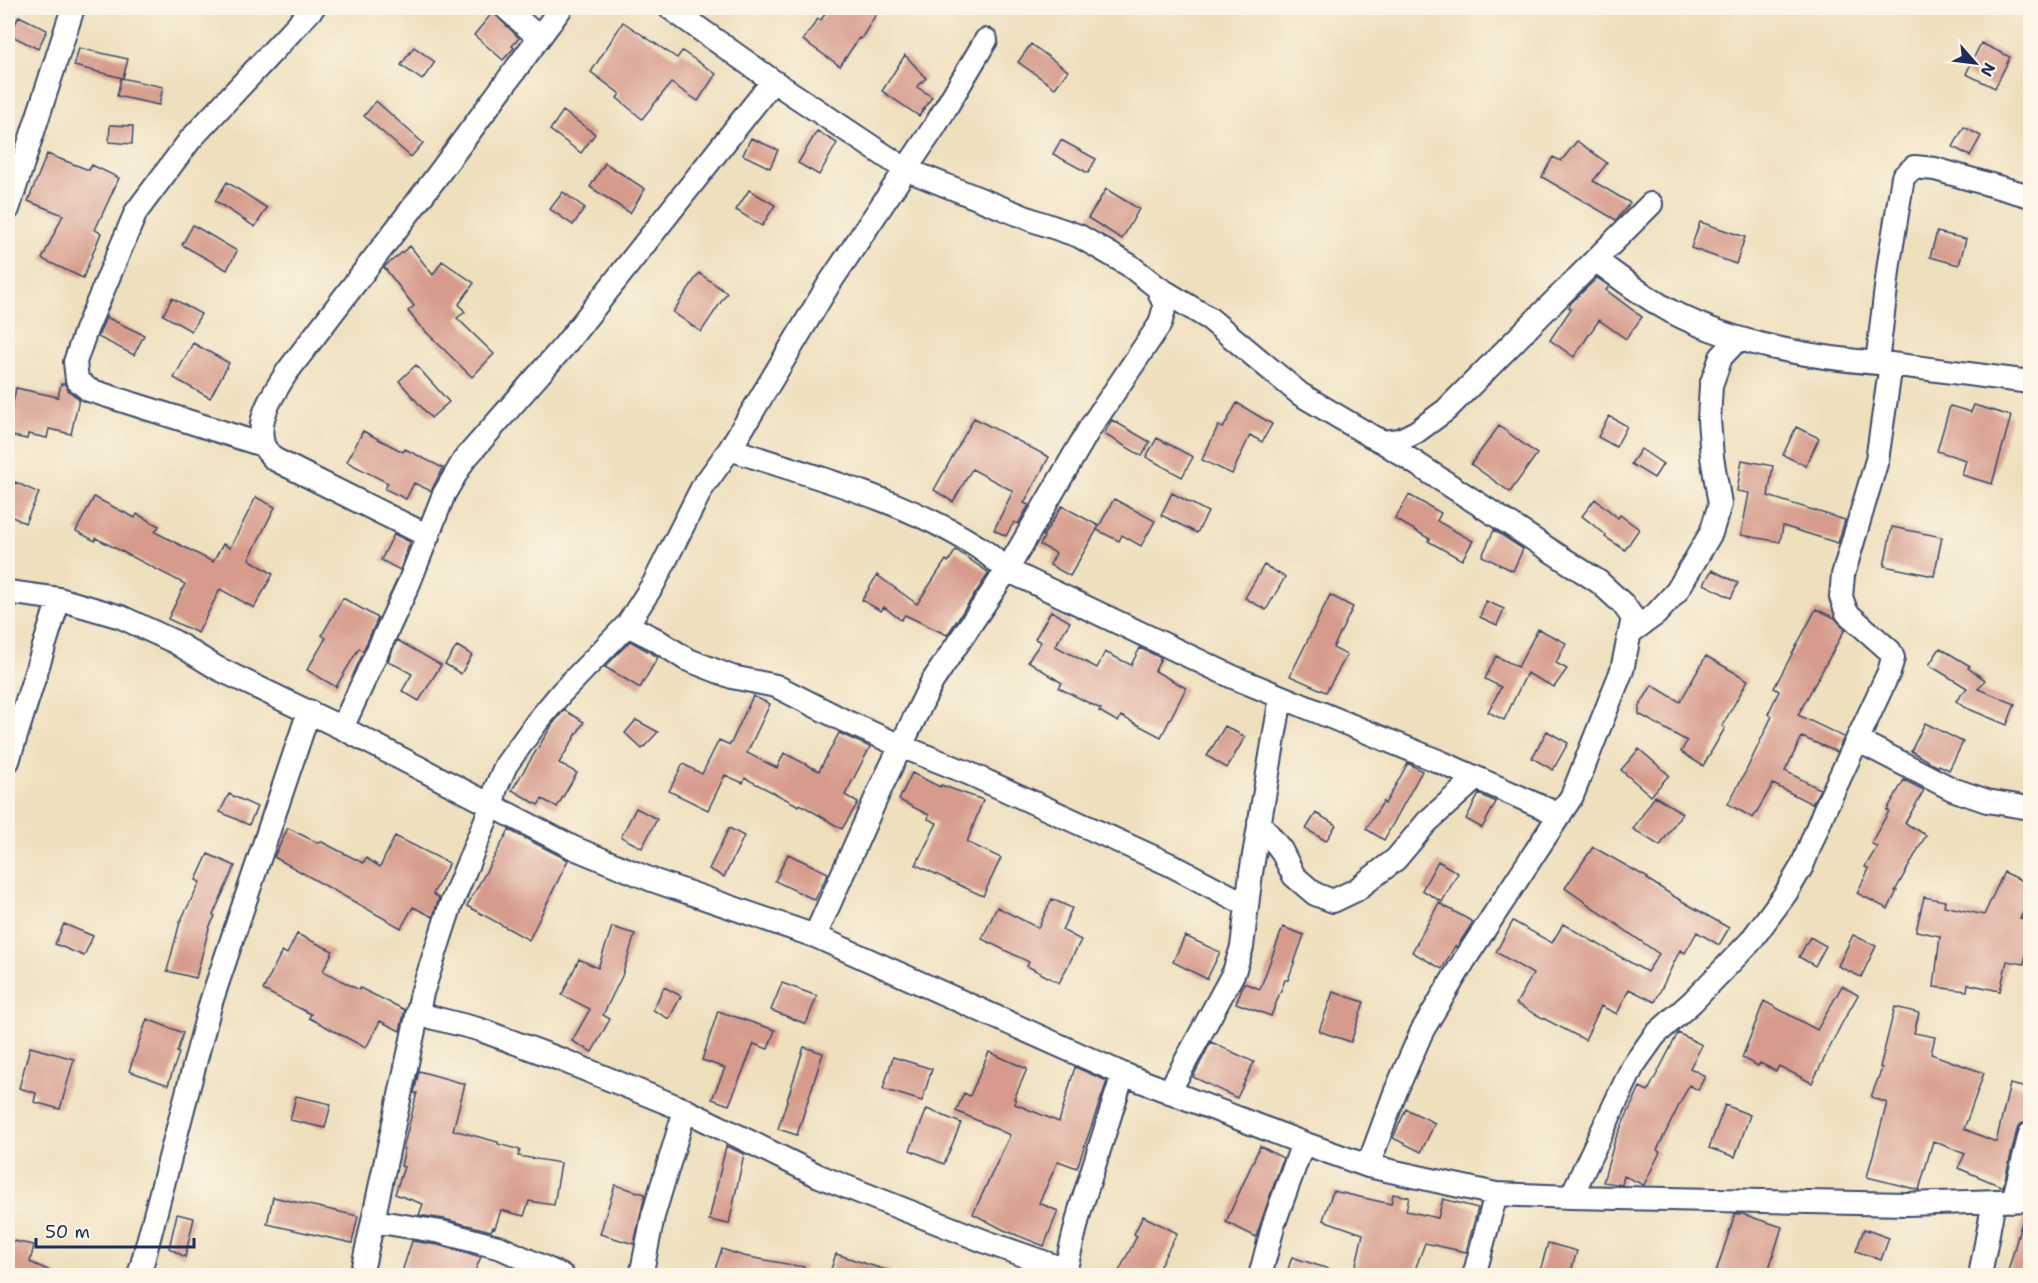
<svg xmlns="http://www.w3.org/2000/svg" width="2038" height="1283" font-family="'Shantell Sans',sans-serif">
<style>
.building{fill:#d69b8c}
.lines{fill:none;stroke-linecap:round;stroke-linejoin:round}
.minor-casing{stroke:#3b496c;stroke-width:26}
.minor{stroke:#fff;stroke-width:22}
</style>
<rect width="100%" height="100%" fill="#fcf5e5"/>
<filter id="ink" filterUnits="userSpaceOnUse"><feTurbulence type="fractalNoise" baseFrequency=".0167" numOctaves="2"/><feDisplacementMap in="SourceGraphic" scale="12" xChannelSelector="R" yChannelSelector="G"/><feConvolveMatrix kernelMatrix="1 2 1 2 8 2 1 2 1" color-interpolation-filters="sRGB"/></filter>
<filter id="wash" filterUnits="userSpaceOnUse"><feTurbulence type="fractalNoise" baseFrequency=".008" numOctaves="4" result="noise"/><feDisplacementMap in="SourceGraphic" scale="24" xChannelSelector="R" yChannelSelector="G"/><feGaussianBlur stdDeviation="1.35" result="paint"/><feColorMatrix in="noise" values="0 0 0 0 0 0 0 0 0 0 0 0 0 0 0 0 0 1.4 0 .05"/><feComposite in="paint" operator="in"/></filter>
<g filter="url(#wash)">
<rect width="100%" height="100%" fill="#eedfbd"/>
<g id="blocks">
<!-- building -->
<path class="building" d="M829,8H880L861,39L859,38L840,66L803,40L818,19L821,20Z
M493,12L519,38L512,46L514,48L503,60L474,35Z
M19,16L47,30L38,49L10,35Z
M623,22L677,58L682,51L716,74L698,101L671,83L642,119L617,98L620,94L591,72Z
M1981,43L2010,57L1995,88L1966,74Z
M1031,44L1068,71L1055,88L1018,62Z
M414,47L435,62L422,80L401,65Z
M79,48L128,59L123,78L74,66Z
M905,55L926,78L917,87L932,97L919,116L882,91Z
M121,78L163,87L159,105L117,96Z
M376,101L423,143L411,157L364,116Z
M563,111L595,134L581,153L550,130Z
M110,125L133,126L132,144L109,142Z
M1964,127L1981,136L1970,156L1953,147Z
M817,131L837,143L819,175L798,163Z
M751,138L778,150L770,168L743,155Z
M1061,140L1096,159L1088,173L1053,154Z
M1577,141L1607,163L1593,181L1630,203L1616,220L1542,177L1553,157L1561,161Z
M47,154L89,170L92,165L119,178L95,230L101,233L83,278L42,259L63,215L28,201Z
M605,163L645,189L630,213L590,187Z
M227,182L267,208L255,227L215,201Z
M1106,189L1139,209L1122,239L1088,218Z
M749,190L775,205L762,226L736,210Z
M563,192L585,208L573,225L550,209Z
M1700,222L1745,237L1736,264L1691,248Z
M193,225L237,251L227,270L182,245Z
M1937,232L1966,239L1959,265L1930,257Z
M410,246L433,275L442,261L474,283L459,304L465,312L457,318L494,354L472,377L419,325L408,311L414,306L384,267Z
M699,273L727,293L701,332L673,312Z
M1597,278L1609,286L1606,290L1642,317L1626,339L1599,320L1574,357L1550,340L1571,309L1569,307L1571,303Z
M172,298L201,314L191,331L163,315Z
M106,317L144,335L134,355L98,337Z
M193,343L229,363L210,398L174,378Z
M416,365L449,402L431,418L399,381Z
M61,384H65L68,390L79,399L71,434L49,429L47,438L28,434L27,439L8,435V426L16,388L58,397Z
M1237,403L1272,424L1262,442L1250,435L1232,474L1202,460L1218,426L1223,428Z
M1974,405L2011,416L1992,484L1962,475L1966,460L1937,451L1950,406L1971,412Z
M1609,416L1627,426L1616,447L1598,437Z
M974,418L1049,457L1024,503L1029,505L1018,524L1014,522L1006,536L994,530L1013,491L972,469L953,502L934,490Z
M1112,420L1150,442L1142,456L1104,434Z
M1499,426L1537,454L1510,492L1471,464Z
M1796,427L1819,438L1806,466L1783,455Z
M363,431L403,452L405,449L443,468L431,491L414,483L406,499L385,489L388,483L347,462Z
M1157,438L1193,457L1182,477L1146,457Z
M1641,449L1663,464L1654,478L1631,464Z
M1742,460L1773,466L1768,496L1845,520L1838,543L1783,526L1780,542L1741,535L1749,493L1737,491Z
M15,482L39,493L25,523L8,515V499Z
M1172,493L1208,512L1197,533L1161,515Z
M1409,495L1441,513L1437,521L1473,541L1462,560L1428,541L1430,539L1395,519Z
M94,497L135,518L137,514L159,526L155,532L213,562L223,544L230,548L256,497L275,507L249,559L273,574L254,608L220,589L198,633L168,619L185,584L96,538L95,541L76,531Z
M1114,499L1155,521L1141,546L1122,535L1119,541L1097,530Z
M1595,499L1618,518L1620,515L1639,529L1625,550L1605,537L1606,535L1582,516Z
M1062,506L1099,526L1070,576L1050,565L1056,553L1040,545L1044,537L1043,536Z
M1892,527L1942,537L1934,576L1884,566Z
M1494,530L1523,549L1513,571L1482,556Z
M394,534L410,542L400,570L381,560Z
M956,550L989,573L947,635L905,615L901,620L884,607L881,611L862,600L877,575L917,604L946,560L948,562Z
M1264,565L1285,577L1266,610L1245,598Z
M1712,570L1738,583L1731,598L1704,584Z
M1330,595L1353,607L1333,648L1347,655L1326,692L1290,676Z
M343,598L378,618L363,651L359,648L336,687L307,670L326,638L322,635Z
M1486,601L1504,609L1497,625L1480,617Z
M1816,609L1835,618L1845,629L1798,715L1844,737L1837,752L1802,737L1785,771L1820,789L1812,804L1773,784L1753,818L1728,804L1746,771L1772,716L1768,714L1779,691L1774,688Z
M1051,611L1070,622L1055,646L1097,668L1105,652L1131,665L1140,648L1161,658L1155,671L1186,688L1161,737L1121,716L1118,722L1099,711L1101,709L1059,688L1062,683L1028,661L1041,642L1035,639Z
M1538,629L1566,643L1556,663L1567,669L1554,687L1527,673L1504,720L1488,712L1501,687L1485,679L1496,656L1518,667Z
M397,640L441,665L419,701L402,691L412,674L388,661Z
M630,641L658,657L640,688L605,667Z
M457,646L472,655L461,674L445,664Z
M1940,648L1970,666L1968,668L1985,680L1978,689L2015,704L2007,725L1964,707L1956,701L1967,688L1929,665Z
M1706,656L1748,680L1722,726L1725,728L1703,766L1681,752L1687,741L1639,714V707L1652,685L1680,702Z
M753,696L770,704L747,753L777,768L784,753L819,771L839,733L870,747L845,795L858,803L842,829L800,804L799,806L745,778L743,783L725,775L708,810L669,791L683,764L702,774L719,740L730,745Z
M564,710L584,722L559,763L577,773L557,807L542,799L538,805L512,790L552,725Z
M636,720L658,732L642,749L625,733Z
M1925,723L1963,742L1949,770L1939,765L1938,767L1911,751Z
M1225,726L1245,737L1227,768L1207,756Z
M1547,731L1568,743L1553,770L1532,758Z
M1639,749L1669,775L1651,796L1621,770Z
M1408,763L1422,771L1384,840L1366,829L1383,802L1385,804Z
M912,773L940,787L941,785L983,800L967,842L1001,858L983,896L916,865L937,823L928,819L929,815L899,800Z
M1904,780L1924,790L1905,823L1926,835L1895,891H1897L1888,909L1857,893L1869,869L1865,867L1877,847L1871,843L1889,811L1887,810Z
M229,794L257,807L249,825L220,812Z
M1479,794L1496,802L1482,828L1466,819Z
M1655,796L1682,813L1660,846L1633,829Z
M636,808L657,819L642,848L621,837Z
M1316,813L1336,825L1326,841L1306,829Z
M288,828L318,843L320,841L363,863L366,858L380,867L395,836L449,863L433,894L439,898L433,917L413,907L401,928L274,857Z
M729,828L744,836L724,877L709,869Z
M509,830L568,860L529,940L467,906Z
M1593,847L1648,878L1647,879L1675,897L1729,928L1719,945L1697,932L1685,953L1680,950L1655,1002L1629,989L1617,1014L1601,1006L1585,1040L1516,1004L1533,974L1496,952L1513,921L1552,943L1563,924L1647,972L1659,954L1565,888Z
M208,854L235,866L213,915L215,916L209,928L196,978L167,971L180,922L200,882L196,880Z
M788,854L828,873L815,900L775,881Z
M1438,861L1458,873L1442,902L1422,890Z
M2004,872L2031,885V896L2020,918L2031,919L2024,964L2007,961L2000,991L1968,984L1967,991L1934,987L1940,936L1916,931L1924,897L1945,901L1944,906L1984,915Z
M1052,899L1072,908L1062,930L1081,940L1059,983L1027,966L1029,962L982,939L997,907L1038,928Z
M1439,903L1473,922L1457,947L1455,946L1442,969L1412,952Z
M64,924L93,936L84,956L55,944Z
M612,927L635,934L622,976L603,1015L610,1019L592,1052L572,1041L590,1009L562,995L579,959L598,968Z
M1283,927L1304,935L1288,980H1285L1271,1016L1236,1003L1244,983L1260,989Z
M297,934L333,951L323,971L359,990L360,988L405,1010L400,1031L380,1021L366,1048L309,1018L311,1014L263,990L282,951L287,954Z
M1853,935L1876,946L1861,977L1838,966Z
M1185,936L1220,952L1207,979L1173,962Z
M1810,937L1826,946L1815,966L1799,957Z
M782,983L817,996L806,1024L771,1010Z
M1842,986L1858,995L1841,1025L1812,1083L1779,1066L1776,1071L1760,1063L1758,1066L1742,1058L1764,1001L1817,1030Z
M664,987L681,996L669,1019L653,1010Z
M1333,992L1364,1002L1351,1042L1319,1031Z
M1895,1007L1919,1013L1914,1033L1935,1037L1931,1054L1984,1073L1964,1129L1996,1142L2010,1084L2031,1089V1121L2021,1124L2017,1130L2003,1187L1958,1168L1965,1154L1933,1141L1919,1190L1867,1177L1887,1103L1871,1097L1882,1068L1880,1067Z
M718,1011L775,1030L768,1049L754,1044L729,1105L712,1099L725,1068L702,1060Z
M147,1019L183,1033L177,1052L179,1053L168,1085L129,1071Z
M1678,1033L1702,1045L1690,1068L1705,1076L1698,1090L1689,1085L1657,1150L1660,1152L1644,1185L1624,1176L1622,1185L1603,1182L1615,1140L1640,1087L1648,1091Z
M1211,1042L1254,1062L1237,1098L1193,1077Z
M30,1047L74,1059L60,1109L34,1102L36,1093L19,1088Z
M804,1047L823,1053L797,1135L778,1129Z
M989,1052L1027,1069L1014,1099L1016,1100L1015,1104L1059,1122L1075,1067L1107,1081L1077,1168L1058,1161L1039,1203L1058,1211L1044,1246L1004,1230L973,1214L1010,1135L956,1111L964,1093L970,1096Z
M893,1057L932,1069L922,1101L883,1089Z
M419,1071L465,1084L453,1130L498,1142V1144L520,1150L518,1156L561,1163L554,1205L529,1201L524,1216L501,1210L495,1228L493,1227L491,1231L444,1219L419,1215L423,1204L395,1194L404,1167L401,1166L405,1149H403L417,1093H414Z
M296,1096L331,1104L325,1128L290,1120Z
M1725,1105L1750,1115L1735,1157L1709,1148Z
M927,1109L961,1123L944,1164L910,1150Z
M1406,1109L1435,1123L1421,1152L1393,1138Z
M726,1146L744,1154L729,1224L709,1220Z
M1260,1146L1283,1158L1256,1237L1226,1222Z
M615,1185L645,1194L634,1244L600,1234Z
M1333,1191L1391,1204L1393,1194L1409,1197L1406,1211L1438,1218L1443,1199L1478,1208L1466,1252L1425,1243L1413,1275H1363L1354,1273L1363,1234L1323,1220Z
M273,1197L358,1216L352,1243L267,1224Z
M2031,1213V1275H2007L2024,1214Z
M177,1214L194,1218L185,1257L169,1248Z
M1735,1214H1742L1782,1227L1767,1275H1715Z
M1143,1216L1177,1233L1155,1275H1117L1137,1236L1134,1234Z
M1864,1229L1889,1238L1881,1260L1856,1251Z
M8,1240L34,1245L30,1262L59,1275H8Z
M412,1241L438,1245L481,1257L473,1275H401Z
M1548,1243L1577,1251L1570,1275H1539Z
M722,1249L743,1256L804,1267L803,1275H713Z
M836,1254L892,1272L891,1275H829Z
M1292,1257L1338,1272V1275H1286Z"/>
</g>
</g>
<g filter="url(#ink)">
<use href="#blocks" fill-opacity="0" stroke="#3b496c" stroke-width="1.5"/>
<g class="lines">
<!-- minor casing -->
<g class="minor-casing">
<path id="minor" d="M506,8L539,38
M670,8L773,81L905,169L1032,220L1079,236L1129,265L1157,287L1210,319L1300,394L1371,436L1383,442L1400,440L1416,432L1446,410L1651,204
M8,209L73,8
M1597,261C1621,279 1646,298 1672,312C1735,345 1820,359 1890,364
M1877,363L1889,263L1903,177L1914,167L1935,169L2030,196
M263,445L89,390L77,380L75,362L86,330L136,212L190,140L313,8
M730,449C813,477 903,499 978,547C988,553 997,562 1007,570L1233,677L1438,761L1560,815
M428,536L274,459C271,455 264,449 263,444C256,417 274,393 287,372L434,180L561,8
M8,592L59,599L121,617L175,642L217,668L342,728L574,848L652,880L815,936L1123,1074L1303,1143L1368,1166L1496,1194L1571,1197L1907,1204L2030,1200
M627,625L655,639L686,659L732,677L776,686L845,721L901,746L968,773L1171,865L1247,905
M1631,632L1656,614L1677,591L1711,533L1720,504L1712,457L1709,420L1711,385L1721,357L1738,339
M342,728L409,583L444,494L464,460L564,346L773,81
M1857,740L1952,789L1987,801L2030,808
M8,761L59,599
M1259,822L1281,850L1294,876L1315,894L1333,901L1356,890L1396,859L1427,822L1476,778
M815,936L882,785L932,682L1007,570L1090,428L1160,324L1165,306L1157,287
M418,1014L478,1029L562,1060L685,1110L819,1176L989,1243L1066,1270
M1169,1092L1234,972L1242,947L1251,873L1281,697
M1368,1166L1395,1093L1422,1031L1465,959L1572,796L1622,670L1633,618L1623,604L1599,582L1383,442
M1571,1197L1633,1066L1655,1035L1692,1002L1750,942L1786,893L1802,866L1824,811L1889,672L1893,658L1890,651L1847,613L1841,597L1843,575L1877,460L1891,364L2030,382
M2013,1201L2030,1134
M374,1221L441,1232L501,1248L563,1276
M139,1276L211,1002L309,711
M361,1276L422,993L450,907L492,805L496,788L506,765L537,722L561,693L627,625L654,583L702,488L730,449L829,284L935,126L986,40
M641,1276L653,1216L685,1110
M1064,1276L1080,1210L1123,1074
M1260,1276L1274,1223L1303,1143
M1474,1276L1496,1194
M1980,1276L1994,1201"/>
</g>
<!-- minor -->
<use href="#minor" class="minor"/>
</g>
</g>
<!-- margin -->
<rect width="2038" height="1283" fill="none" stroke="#fcf5e5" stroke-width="30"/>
<!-- north arrow -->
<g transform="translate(1975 63) rotate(118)" stroke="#fcf5e5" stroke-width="4.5" paint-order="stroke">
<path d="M0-4.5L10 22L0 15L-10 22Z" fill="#1b2f5e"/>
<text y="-9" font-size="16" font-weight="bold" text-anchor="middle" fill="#1b2f5e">N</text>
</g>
<!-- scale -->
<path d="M36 1238v9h158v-9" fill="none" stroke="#1b2f5e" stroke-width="3"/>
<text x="45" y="1238" font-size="18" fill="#1b2f5e" stroke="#fcf5e5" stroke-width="4.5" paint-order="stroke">50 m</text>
</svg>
